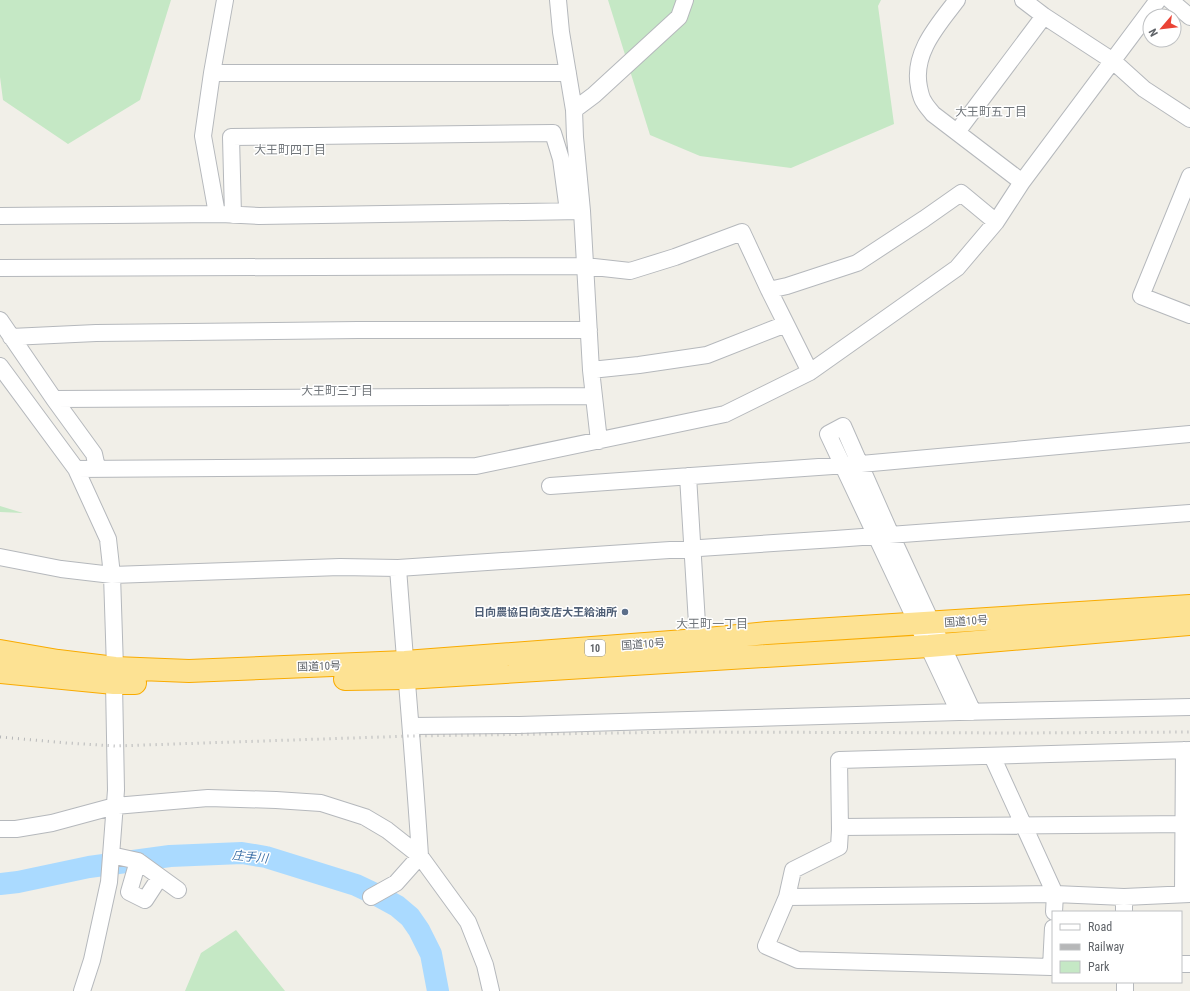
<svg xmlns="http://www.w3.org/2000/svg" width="1190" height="991" font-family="'Roboto Condensed','Noto Sans JP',sans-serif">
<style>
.green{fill:#c5e8c5}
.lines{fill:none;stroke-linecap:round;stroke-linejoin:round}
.river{stroke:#aadaff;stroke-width:22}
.minor-casing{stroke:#b5b8bc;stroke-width:18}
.highway-casing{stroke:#f9ab00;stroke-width:24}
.minor{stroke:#fff;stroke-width:16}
.highway{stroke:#fde293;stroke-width:22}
.rail{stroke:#b6b7b8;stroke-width:3;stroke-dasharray:1 5;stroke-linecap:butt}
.service-dot{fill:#5c6f8a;stroke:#fff;stroke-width:1.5}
.labels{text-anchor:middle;stroke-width:3;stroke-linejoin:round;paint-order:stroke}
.shield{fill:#fff;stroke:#8f9295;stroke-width:1}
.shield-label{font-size:10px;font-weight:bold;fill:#5f6368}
.service-label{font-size:11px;font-weight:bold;fill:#4e5e75;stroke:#fff;text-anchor:end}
.street-label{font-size:11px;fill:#5f6368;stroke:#fff}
.neighbourhood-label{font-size:12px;fill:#70757a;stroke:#fff}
.water-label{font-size:12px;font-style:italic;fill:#4174aa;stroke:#fff}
</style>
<rect width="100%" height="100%" fill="#f1efe8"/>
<!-- green -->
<path class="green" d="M0,0H171L140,100L68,144L3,100L0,77Z
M608,0H881L878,6L894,124L791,168L700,156L650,135Z
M0,506L23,513L0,512Z
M236,930L285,991H185L201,953Z"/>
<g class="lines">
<!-- river -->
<path class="river" d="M0,884L18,882L89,867L170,856L242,853L266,857L356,885L375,894L397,906L410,917L419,930L431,954L438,991"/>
<!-- minor casing -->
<g class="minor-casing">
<path id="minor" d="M558,0L561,32L574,110L575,137L582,211L591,370L599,441
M957,0C938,25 912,53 919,87C920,92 921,98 924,102C926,106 930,110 933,114L1022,182
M1023,0L1044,16L1113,61L1144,89L1190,119
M1170,0L1190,17
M212,73H568
M574,110L594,95L679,17L685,0
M957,132L1044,16
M1190,176L1141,296L1190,315
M217,214L203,136L212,73L225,0
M233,215L231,137L553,133L561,159L568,211
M0,216L221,214L259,216L582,211
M0,268L585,266L630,271L675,257L742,232L769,290L810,372
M769,290L787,286L857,263L924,219L961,193L996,222
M0,320L54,399L94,454L96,463L95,469
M11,337L96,333L358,330H589
M0,366L76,469L108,539L112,575L115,668L114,683L116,790L109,882L92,960L82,991
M591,370L639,365L707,355L786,324
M54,399L593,396
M76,469L476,466L725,414L810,372L957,268L996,222L1022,182L1158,0
M688,476L698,640
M550,486L861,464L1190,434
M0,557L61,569L112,575L340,567L398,568L835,539L1190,513
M959,712L828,434L843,426L891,535L973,712
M411,726L519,725L959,712L1190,707
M1190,750L839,760L840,830L839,847L793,870L787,897L1055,894L1124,897L1190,894
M992,756L1055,894L1054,912
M840,827L1190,824
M0,829H16L52,823L115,806L208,798L276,800L321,803L365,817L387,830L420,856L468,922L485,965L491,991
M111,855L138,861L178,890
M138,861L129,892L145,900L160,877
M1183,894L1184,750
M371,897L396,883L420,856C414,760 405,664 398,568
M787,897L766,946L798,960L1051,967L1053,928
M1124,897V912
M1181,964H1190
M1125,982V991"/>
</g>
<!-- highway casing -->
<g class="highway-casing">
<path id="highway" d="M0,651L58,661L115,668L189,671L405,662L698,640L767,633L1190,606
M0,672L114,683H135
M345,679L406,678L929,646L1190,624"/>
</g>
<!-- minor -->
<use href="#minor" class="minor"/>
<!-- highway -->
<use href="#highway" class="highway"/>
<!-- rail -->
<path class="rail" d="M0,737L67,743L115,746L411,736L682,732L1022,733L1190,732"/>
</g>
<!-- markers -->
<circle class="service-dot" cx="625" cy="612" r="4"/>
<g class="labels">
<!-- shield labels -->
<rect class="shield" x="585" y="640" width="20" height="16" rx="3"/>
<g class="shield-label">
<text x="595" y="652">10</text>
</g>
<!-- service labels -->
<g class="service-label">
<text x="617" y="616">日向農協日向支店大王給油所</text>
</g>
<!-- street labels -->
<g class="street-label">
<text transform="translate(966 621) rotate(-4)" y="4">国道10号</text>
<text transform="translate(643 644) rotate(-4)" y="4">国道10号</text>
<text transform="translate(319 666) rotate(-2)" y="4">国道10号</text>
</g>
<!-- neighbourhood labels -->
<g class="neighbourhood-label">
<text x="991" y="116">大王町五丁目</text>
<text x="290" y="154">大王町四丁目</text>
<text x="337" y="395">大王町三丁目</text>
<text x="712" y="628">大王町一丁目</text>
</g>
<!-- water labels -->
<g class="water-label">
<text transform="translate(250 857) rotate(6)" y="4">庄手川</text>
</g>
</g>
<!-- legend -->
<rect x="1052" y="911" width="130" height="72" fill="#ffffff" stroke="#bfc1c3"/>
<rect x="1060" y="924" width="20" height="6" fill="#ffffff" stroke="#bfc1c3"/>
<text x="1088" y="931" font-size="12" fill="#5f6368">Road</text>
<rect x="1060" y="944" width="20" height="6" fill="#b6b7b8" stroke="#bfc1c3"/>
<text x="1088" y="951" font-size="12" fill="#5f6368">Railway</text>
<rect x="1060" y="961" width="20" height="12" fill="#c5e8c5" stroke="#bfc1c3"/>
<text x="1088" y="971" font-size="12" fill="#5f6368">Park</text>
<!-- north arrow -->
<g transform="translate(1162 28) rotate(242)"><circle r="19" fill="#ffffff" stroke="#bfc1c3"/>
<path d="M0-3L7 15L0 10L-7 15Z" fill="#ea4335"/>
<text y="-6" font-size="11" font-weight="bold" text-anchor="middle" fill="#5f6368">N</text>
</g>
</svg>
